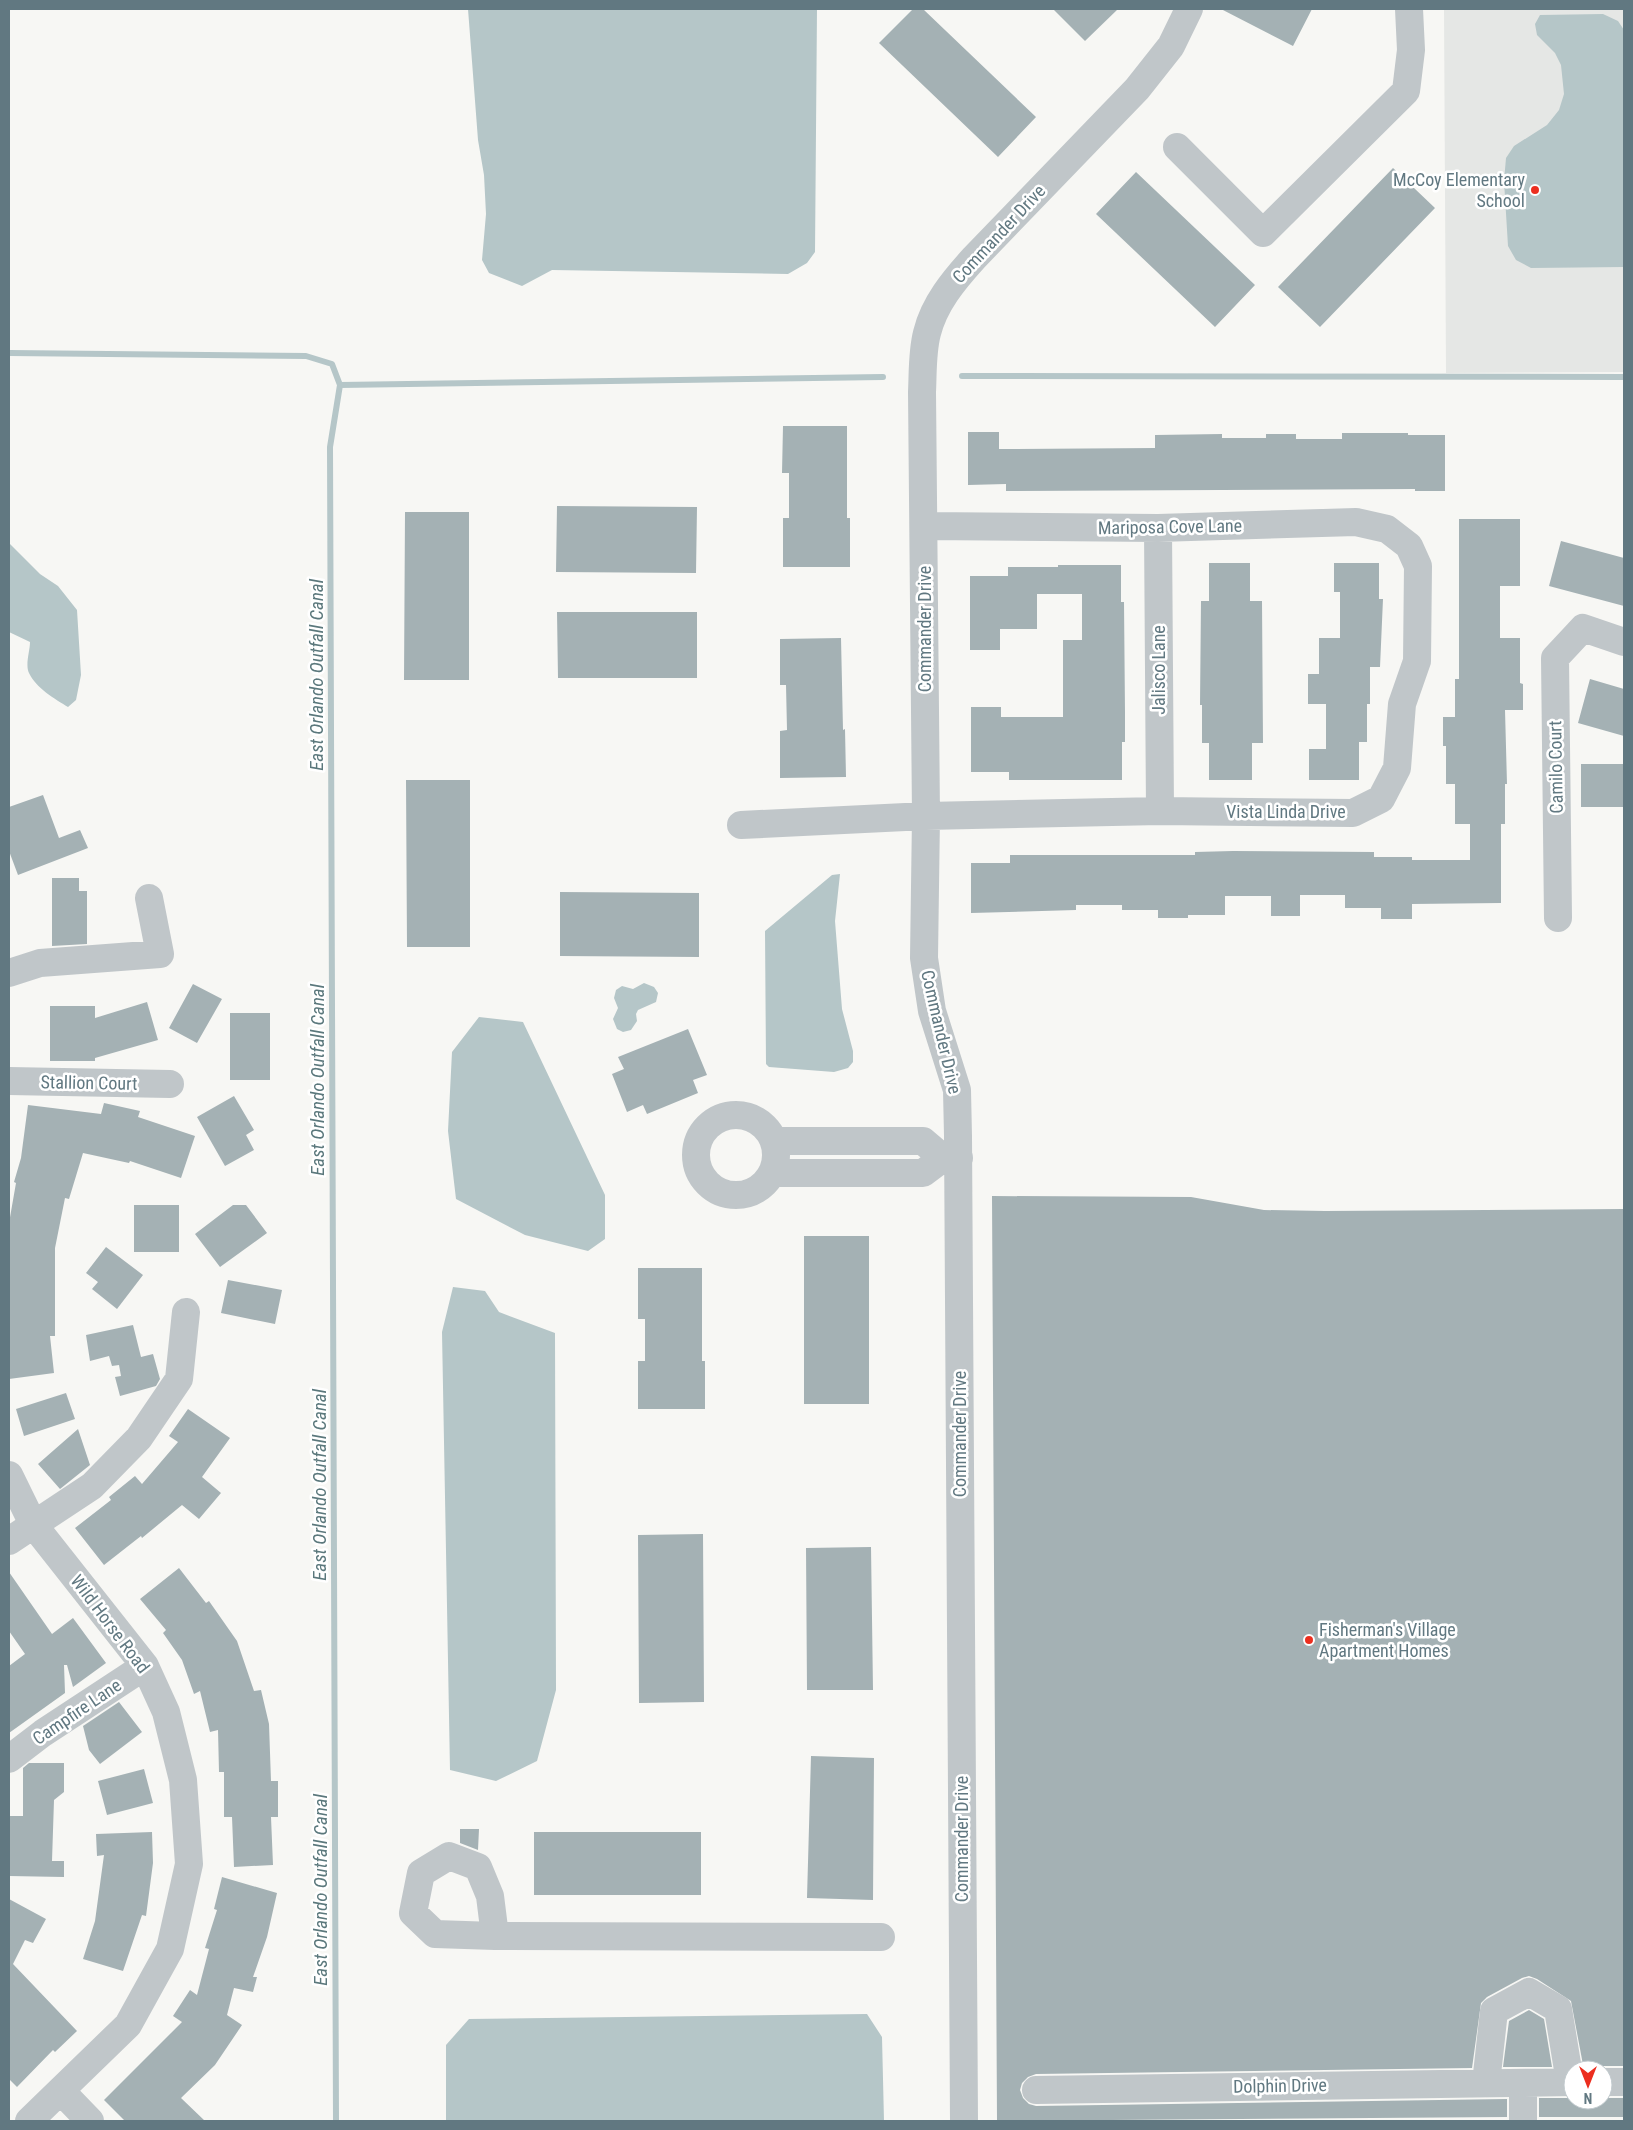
<svg xmlns="http://www.w3.org/2000/svg" width="1633" height="2130" font-family="'Roboto Condensed',sans-serif">
<style>
.built{fill:#e5e7e5}
.water{fill:#b5c6c8}
.lines{fill:none;stroke-linecap:round;stroke-linejoin:round}
.stream{stroke:#b5c6c8;stroke-width:6}
.building{fill:#a4b1b4}
.minor{stroke:#c0c6c9;stroke-width:28}
.poi-dot{fill:#ec2e1f;stroke:#fff;stroke-width:2}
.labels{text-anchor:middle;stroke-width:5;stroke-linejoin:round;paint-order:stroke}
.poi-label{font-size:18px;fill:#617881;stroke:#fff;text-anchor:end}
.street-label{font-size:18px;fill:#617881;stroke:#fff}
.water-label{font-size:19px;font-style:italic;fill:#5b787c;stroke:#fff}
</style>
<rect width="100%" height="100%" fill="#f7f7f4"/>
<!-- built -->
<path class="built" d="M1444,9H1624V372L1446,373Z"/>
<!-- water -->
<path class="water" d="M468,9H817L815,252L807,263L788,274L552,270L522,286L489,273L482,260L486,214L484,175L478,140Z
M1603,14L1618,21L1624,30V267L1531,268L1516,260L1508,246L1504,181L1506,158L1514,146L1547,125L1559,110L1564,94L1561,65L1555,53L1537,35L1535,24L1540,15Z
M9,543L40,574L58,586L77,610L81,675L76,700L68,707C55,699 36,688 29,673C25,665 30,651 30,642L9,632Z
M840,874L835,921L842,1009L853,1051V1062L848,1068L834,1072L769,1067L766,1064L765,931L832,875Z
M644,983L654,987L658,993L656,1002L638,1010L636,1014L637,1021L631,1030L623,1032L617,1029L613,1019L618,1008L614,998L616,990L622,986L633,989Z
M479,1017L523,1022L605,1195V1239L588,1251L525,1235L456,1199L448,1131L452,1052Z
M453,1287L485,1291L499,1312L555,1333L556,1690L537,1761L496,1781L450,1770L442,1332Z
M867,2014L882,2037L884,2121H446V2045L469,2019Z"/>
<g class="lines">
<!-- stream -->
<path class="stream" d="M9,353L306,356L332,364L340,385L330,447L336,2121
M962,376L1624,377
M340,385L883,377"/>
</g>
<!-- building -->
<path class="building" d="M913,9H923L1036,117L998,157L879,43Z
M1053,9H1118L1085,41Z
M1221,9H1312L1293,46Z
M1393,168L1435,208L1320,327L1278,287Z
M1136,172L1255,285L1215,327L1096,214Z
M783,426H847V518H850V567H783V518H789V473H782Z
M968,432H999V449L1155,448V435L1222,434V438H1266V434H1296V439H1342V433H1408V435H1445V491H1415V489L1006,491V484L968,485Z
M557,506L697,507L696,573L556,572Z
M405,512H469V680H404Z
M1459,519H1520V586H1500V638H1520V683L1523,684V710H1505L1507,784H1505V824H1501V903L1412,904V919H1381V908H1345V895H1300V916H1271V896H1225V915H1188V918H1158V910H1122V905H1076V910L971,913V863H1010V855H1195V852L1233,851L1374,852V857H1412V860H1470V824H1455V784H1446V746H1443V717H1455V679H1459Z
M1561,541L1624,558V606L1549,586Z
M1209,563H1250V601H1262L1263,743H1252V780H1209V743H1202V705H1200L1201,601H1209Z
M1334,563H1379V599H1383L1380,667H1370V704H1367V742H1359V780H1309V749H1326V704H1308V674H1319V638H1340V592H1334Z
M1058,565H1121V602H1124L1125,713V742H1122V780H1009V772H971V707H1001V717H1063V640H1082V594H1037V629H1000V650H970V576H1008V567H1058Z
M557,612H697V678H558Z
M841,638L843,730L845,729L846,777L780,778V731L787,730L786,685H780V639Z
M1590,679L1624,689V736L1578,723Z
M1581,764H1624V807H1581Z
M406,780H470V947H407Z
M43,795L59,838L80,830L88,848L18,875L9,851V807Z
M52,878H79V891H87V944L52,946Z
M560,892L699,893V957L560,956Z
M193,984L222,999L197,1043L169,1028Z
M147,1002L158,1040L95,1058V1061H50V1006H95V1018Z
M230,1013H270V1080H230Z
M688,1029L707,1075L693,1080L698,1093L647,1114L643,1105L627,1112L612,1074L624,1069L618,1057Z
M234,1096L254,1130L246,1135L254,1150L225,1166L197,1117Z
M104,1103L140,1111L138,1117L195,1136L181,1178L130,1161L129,1163L83,1153L69,1199L65,1198L55,1248V1336H50L54,1373L9,1379V1223L16,1183L14,1182L21,1158L28,1105L101,1114Z
M992,1196L1191,1197L1264,1210L1325,1211L1624,1209V2066H1603L1594,2070H1584L1571,2001L1537,1979L1529,1976L1522,1978L1487,1997L1481,2003L1472,2068L1036,2074L1028,2077L1022,2083L1020,2090L1023,2098L1029,2104L1036,2106L1507,2099V2117L997,2121Z
M134,1205H179V1252H134Z
M233,1205H246L267,1233L220,1267L195,1234Z
M804,1236H869V1404H804Z
M106,1247L143,1275L117,1309L92,1289L98,1282L86,1273Z
M638,1268H702V1361H705V1409H638V1361H645V1319H638Z
M228,1280L282,1290L275,1324L221,1313Z
M133,1325L141,1357L153,1354L160,1379L156,1386L120,1396L115,1377L121,1376L119,1365L112,1366L109,1356L90,1361L86,1335Z
M66,1393L75,1419L24,1436L16,1409Z
M188,1409L230,1438L202,1477L221,1493L199,1519L182,1505L142,1538L141,1536L104,1565L75,1528L111,1500L109,1497L135,1476L142,1484L178,1442L169,1436Z
M78,1429L90,1465L60,1489L38,1464Z
M703,1534L704,1702L639,1703L638,1535Z
M871,1547L873,1690H807L806,1548Z
M179,1568L206,1603L209,1601L237,1641L254,1691L261,1690L269,1724L271,1781H278V1817H271L273,1865L234,1867L232,1817H224V1772H219L218,1730L210,1732L200,1691L194,1694L182,1660L163,1633L166,1630L140,1599Z
M9,1572L52,1634L73,1618L106,1663L73,1687L67,1665H64L65,1693L9,1733V1666L25,1654L9,1631Z
M119,1702L142,1732L100,1764L89,1750L83,1726Z
M811,1756L874,1758L873,1900L807,1898Z
M29,1763H64V1792L54,1800L52,1861H64V1877L9,1876V1816H23V1768Z
M144,1769L153,1803L107,1815L98,1781Z
M460,1829H479L478,1850L460,1843Z
M152,1832L153,1863L146,1916L142,1915L123,1971L83,1959L95,1921L104,1855L97,1856L96,1834Z
M534,1832H701V1895H534Z
M222,1877L277,1893L267,1937L253,1977H257L253,1992L234,1988L227,2015L242,2025L215,2065L181,2098L205,2121H125L104,2100L182,2022L173,2016L190,1990L197,1995L209,1949L205,1948L217,1910L214,1909Z
M9,1899L46,1919L33,1943L25,1940L13,1964L77,2031L55,2052L53,2050L17,2087L9,2079Z
M1529,2010L1544,2019L1552,2067H1503L1509,2021Z
M1539,2098H1573V2100H1603V2098H1624V2117H1539Z"/>
<g class="lines">
<!-- minor -->
<path class="minor" d="M1177,147L1263,233L1406,91L1411,50L1409,9
M1158,528L1160,811
M741,825L926,816L1160,811L1353,813L1381,799L1397,768L1402,704L1417,661L1418,566L1409,546L1387,529L1356,522L1158,528L924,526
M1558,918L1555,658L1583,628L1624,642
M9,973L40,963L160,954L149,898
M9,1081L170,1084
M696 1155a40 40 0 1 1 80 0a40 40 0 1 1-80 0Z
M774,1141H923L943,1158
M772,1173H923L943,1158H959
M9,1475L33,1524L145,1666L166,1712L183,1780L189,1864L170,1949L128,2025L29,2121
M9,1541L92,1486L139,1438L179,1379L186,1312
M9,1759L43,1733L145,1666
M495,1936L490,1896L478,1867L449,1856L421,1873L413,1913L435,1934L495,1936L881,1937
M1603,2082H1624
M1486,2083L1494,2011L1529,1992L1558,2009L1570,2082
M1036,2090L1573,2082
M61,2091L90,2121
M964,2121L958,1136L957,1090L932,1011L924,958L926,816L922,392C923,372 922,352 927,333C934,304 954,280 974,258L1137,89L1171,46L1189,9
M1523,2121V2083"/>
</g>
<!-- markers -->
<g class="poi-dot">
<circle cx="1535" cy="190" r="5"/>
<circle cx="1309" cy="1640" r="5"/>
</g>
<g class="labels">
<!-- poi labels -->
<g class="poi-label">
<text x="1525" y="186">McCoy Elementary<tspan x="1525" dy="21">School</tspan></text>
<text x="1319" y="1636" text-anchor="start">Fisherman's Village<tspan x="1319" dy="21">Apartment Homes</tspan></text>
</g>
<!-- street labels -->
<g class="street-label">
<text transform="translate(999 234) rotate(-47)" y="6">Commander Drive</text>
<text transform="translate(1170 527) rotate(-1)" y="6">Mariposa Cove Lane</text>
<text transform="translate(925 629) rotate(-90)" y="6">Commander Drive</text>
<text transform="translate(1159 670) rotate(-90)" y="6">Jalisco Lane</text>
<text transform="translate(1556 767) rotate(-91)" y="6">Camilo Court</text>
<text x="1286" y="818">Vista Linda Drive</text>
<text transform="translate(941 1032) rotate(77)" y="6">Commander Drive</text>
<text transform="translate(89 1083) rotate(1)" y="6">Stallion Court</text>
<text transform="translate(960 1434) rotate(-90)" y="6">Commander Drive</text>
<text transform="translate(110 1624) rotate(53)" y="6">Wild Horse Road</text>
<text transform="translate(77 1712) rotate(-34)" y="6">Campfire Lane</text>
<text transform="translate(962 1839) rotate(-90)" y="6">Commander Drive</text>
<text transform="translate(1280 2086) rotate(-1)" y="6">Dolphin Drive</text>
</g>
<!-- water labels -->
<g class="water-label">
<text transform="translate(316 675) rotate(-90)" y="7">East Orlando Outfall Canal</text>
<text transform="translate(317 1080) rotate(-90)" y="7">East Orlando Outfall Canal</text>
<text transform="translate(319 1485) rotate(-90)" y="7">East Orlando Outfall Canal</text>
<text transform="translate(320 1890) rotate(-90)" y="7">East Orlando Outfall Canal</text>
</g>
</g>
<!-- border -->
<rect width="1633" height="2130" fill="none" stroke="#617881" stroke-width="20"/>
<!-- north arrow -->
<g transform="translate(1588 2085) rotate(180)"><circle r="24" fill="#ffffff" stroke="#c0c9cd"/>
<path d="M0-4L9 19L0 12L-9 19Z" fill="#ec2e1f"/>
<text y="-8" font-size="14" font-weight="bold" text-anchor="middle" fill="#617881">N</text>
</g>
</svg>
